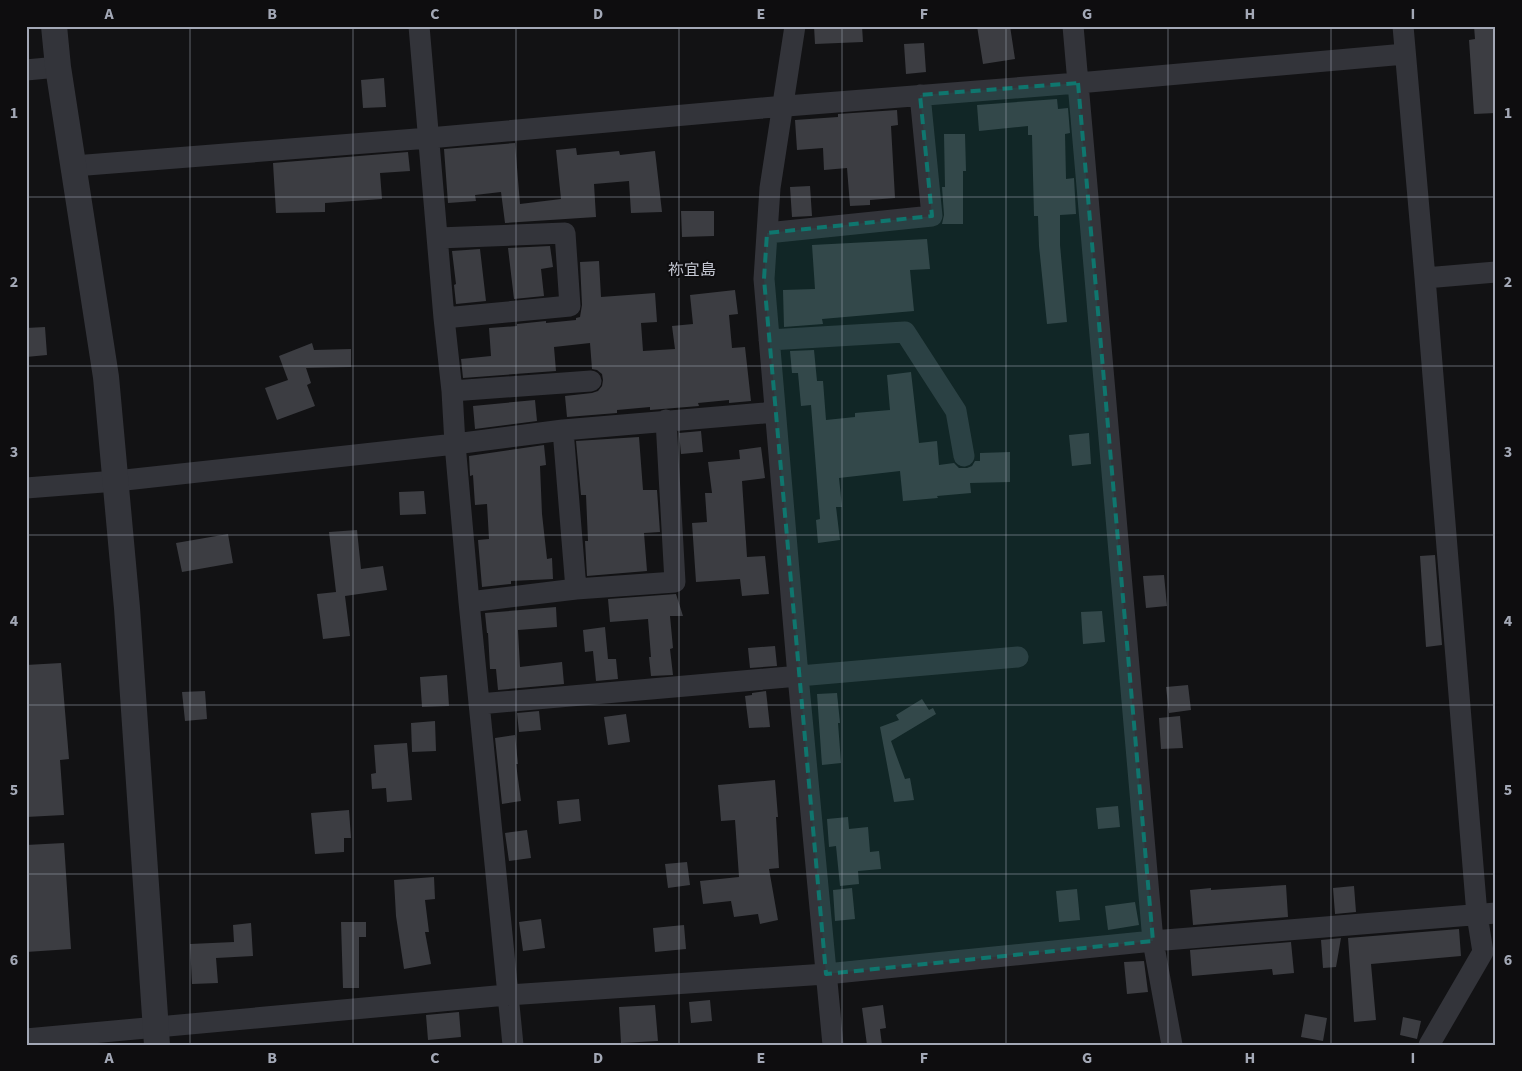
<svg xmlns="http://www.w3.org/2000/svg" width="1522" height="1071" font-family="'Source Sans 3','Noto Sans JP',sans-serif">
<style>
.building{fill:#3c3d42}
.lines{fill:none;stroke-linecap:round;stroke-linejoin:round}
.minor{stroke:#33343a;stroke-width:21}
.tertiary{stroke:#33343a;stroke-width:26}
.marked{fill:#0f766e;fill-opacity:0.2;stroke:#0f766e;stroke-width:4;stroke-dasharray:10 6;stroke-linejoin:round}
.grid{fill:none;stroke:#a3a8b6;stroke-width:1;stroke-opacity:0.55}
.labels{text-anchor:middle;stroke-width:4;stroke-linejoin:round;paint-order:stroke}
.quarter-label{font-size:16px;fill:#c4c7d2;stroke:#0e0d0f}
.neatline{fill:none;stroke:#a3a8b6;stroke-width:2}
.grid-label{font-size:16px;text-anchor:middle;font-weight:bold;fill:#a3a8b6}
</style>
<rect width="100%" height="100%" fill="#121214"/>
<!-- building -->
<path class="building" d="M814,26H862L863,42L815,44Z
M977,26H1010L1015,59L983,64Z
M1474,26H1496V113L1474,114L1469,40L1475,39Z
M924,43L926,72L906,74L904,44Z
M384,78L386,107L363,108L361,80Z
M1057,99L1058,109L1068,108L1070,133L1065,134L1066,179L1074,178L1076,214L1060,215V245L1067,322L1047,324L1039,246L1038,216H1034L1032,135H1028V126L979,131L977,105Z
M897,110L898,125L891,126L895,198L870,200V205L850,206L847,168L824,170L823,148L797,150L795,120L838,117V114Z
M944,134H965L966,171H963V224H942L944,215L942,187H945Z
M515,143L520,204L561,199L556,150L576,148L577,155L619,151L620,155L655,151L662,212L631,213L629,181L594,184L596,217L505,223L501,192L475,195L476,201L448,203L444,149Z
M408,152L410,171L380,173L382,199L325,203V212L276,213L273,163Z
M810,186L812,216L792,217L790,187Z
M681,211H714V236L682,237Z
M927,239L930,269L910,270L914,311L822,319L823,324L784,327L783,290L815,289L812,245Z
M550,246L553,267L541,269L544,296L514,299L508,248Z
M480,249L486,301L456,304L454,285L456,284L452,251Z
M599,261L601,297L655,293L657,322L641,323L643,351L675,349L672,326L693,324L690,295L735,290L738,314L729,315L732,348L745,347L751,401L729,403V400L698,403L699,406L650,410V407L617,410V413L567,417L565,396L592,393L598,391L602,386L603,380L602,374L597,370L592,369L590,343L554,347L556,371L463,378L461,359L491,356L489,328L517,326V324L546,321V323L576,320V318L580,317L582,305L580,262Z
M45,327L47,355L26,357V328Z
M312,343L314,350L351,349V367L306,368L311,383L307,385L315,406L277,420L265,388L288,380L279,356Z
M814,350L817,381H823L826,420L855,417V413L890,410L887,375L911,372L919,443L937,441L939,465L954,463L959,468H967L972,466L975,461H980V453L1010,452V482L970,483L971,493L937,496L938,498L903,501L900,471L839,478L842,507H836L840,540L818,543L816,520L820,519L811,405L801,406L798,373H792L790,351Z
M535,400L537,421L475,429L473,406Z
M701,431L703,452L681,454L679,433Z
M1089,433L1091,464L1072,466L1069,435Z
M639,437L643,490H657L660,532L644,533L647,571L587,576L585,541H588L586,495H581L576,441Z
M544,445L546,465L540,466L542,514L547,559L552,558L553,579L511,581V584L482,587L478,540L489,539L487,504L475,505L473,475L470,476L469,456Z
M761,447L765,478L742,481L747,557L765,556L769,594L742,596L740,579L696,582L692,523L707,522L705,493H712L708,462L740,459L739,450Z
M424,491L426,514L400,515L399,492Z
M357,530L361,569L383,566L387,590L345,596L350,636L323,639L317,594L336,592L329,532Z
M228,534L233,563L182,572L176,543Z
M1435,555L1442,645L1426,647L1420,556Z
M1164,575L1167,606L1146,608L1143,576Z
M676,594L683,616H670L673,648L670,649L673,675L651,676L649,657H651L648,619L610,622L608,599Z
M556,607L557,627L518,630L520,667L562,662L564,684L498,690L496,669H490L488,633H487L485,613Z
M1102,611L1105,642L1083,644L1081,612Z
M605,627L608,659H616L618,679L596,681L593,651L585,652L583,630Z
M775,646L777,666L750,668L748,648Z
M61,663L69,759L60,760L64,815L26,817V665Z
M447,675L449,706L422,707L420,677Z
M1188,685L1191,710L1169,713L1166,687Z
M205,691L207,719L185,721L182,692Z
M766,691L770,727L749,728L745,696L752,695V693Z
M837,693L840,723H838L841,763L822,765L817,694Z
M922,699L929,710L933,708L936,714L891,741L905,779L910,778L914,800L894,802L880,727L899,720L896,715Z
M539,711L541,730L519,732L517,713Z
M626,714L630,742L608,745L604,717Z
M1180,716L1183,748L1161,749L1159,718Z
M435,721L436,751L412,752L411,723Z
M515,735L518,764H516L521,801L502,804L495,738Z
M407,743L412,800L387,802L386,788L372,789L371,774L376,773L374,745Z
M775,780L778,817H776L779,868L769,869L778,920L760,924L758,914L734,917L731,901L703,904L700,881L739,877L735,820L721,821L718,785Z
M579,799L581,821L559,824L557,801Z
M1118,806L1120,827L1098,829L1096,808Z
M349,810L351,838H344V852L315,854L311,813Z
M848,817L849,829L868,827L870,852L879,851L881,869L858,871L859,884L840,886L836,846L829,847L827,819Z
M527,830L531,858L509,861L505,833Z
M64,843L71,949L26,952V845Z
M687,862L690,885L668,888L665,864Z
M434,877L435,899L425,900L429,932H425L431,964L404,969L396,916L394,880Z
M1286,885L1288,917L1193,925L1190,890L1211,888V890Z
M1354,886L1356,912L1335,914L1333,888Z
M852,888L855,919L835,921L833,890Z
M1077,889L1080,920L1059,922L1056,891Z
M1135,902L1139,925L1108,930L1105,906Z
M541,919L545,948L523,951L519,922Z
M341,922H366V937H359V988H343Z
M251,923L253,956L216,958L218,983L192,984L190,944L234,942L233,925Z
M684,925L686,949L655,952L653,928Z
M1459,929L1461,956L1371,964L1376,1020L1354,1022L1348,938Z
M1341,938L1336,967L1323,968L1321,940Z
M1291,942L1294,973L1273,975L1272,969L1192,976L1190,950Z
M1144,961L1148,992L1127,994L1124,962Z
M710,1000L712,1021L691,1023L689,1002Z
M655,1005L658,1041L621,1043L619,1007Z
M883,1005L886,1028L880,1029L882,1045H867L862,1008Z
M459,1012L461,1037L428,1040L426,1015Z
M1305,1014L1327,1018L1323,1041L1301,1037Z
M1403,1017L1421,1021L1417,1039L1400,1035Z"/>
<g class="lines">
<!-- minor -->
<path class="minor" d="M419,26L444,318L452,391L455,444L469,602L513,1045
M795,26L770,188L764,279L798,676L833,1045
M1073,26L1153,941L1172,1045
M1403,26L1425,278L1477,915L1483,952L1429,1045
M26,70L58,67
M74,166L429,138L774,107L1078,83L1405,54
M767,233L932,216L920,95
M438,238L565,233L570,306L444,318
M1425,278L1496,272
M769,340L905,332L956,411L964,456
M452,391L591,381
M26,488L116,481L455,444L563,430L775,412
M576,589L675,582L666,420
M469,602L576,589L563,430
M479,704L1018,657
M26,1039L507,995L826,974L1153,941L1496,913"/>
<!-- tertiary -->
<path class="tertiary" d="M54,26L58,67L106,377L127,608L157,1045"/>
</g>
<!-- marked area -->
<path class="marked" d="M1078,83L1153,941L826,974L764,279L767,233L932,216L920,95Z"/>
<!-- grid -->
<path class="grid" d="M190,26V1045M353,26V1045M516,26V1045M679,26V1045M842,26V1045M1006,26V1045M1168,26V1045M1331,26V1045M26,197H1496M26,366H1496M26,535H1496M26,705H1496M26,874H1496"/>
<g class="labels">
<!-- quarter labels -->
<g class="quarter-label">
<text x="692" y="275">祢宜島</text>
</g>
</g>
<!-- border -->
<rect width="1522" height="1071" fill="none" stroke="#0e0d0f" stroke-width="55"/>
<rect x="28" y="28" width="1466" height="1016" class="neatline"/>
<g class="grid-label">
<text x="109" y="19">A</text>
<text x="272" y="19">B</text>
<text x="435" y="19">C</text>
<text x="598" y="19">D</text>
<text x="761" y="19">E</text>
<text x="924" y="19">F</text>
<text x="1087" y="19">G</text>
<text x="1250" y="19">H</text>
<text x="1413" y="19">I</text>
<text x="14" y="118">1</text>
<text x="1508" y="118">1</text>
<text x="14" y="287">2</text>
<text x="1508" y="287">2</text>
<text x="14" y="457">3</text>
<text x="1508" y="457">3</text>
<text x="14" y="626">4</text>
<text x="1508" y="626">4</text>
<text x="14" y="795">5</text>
<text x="1508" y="795">5</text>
<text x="14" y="965">6</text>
<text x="1508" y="965">6</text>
<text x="109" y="1063">A</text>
<text x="272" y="1063">B</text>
<text x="435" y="1063">C</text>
<text x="598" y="1063">D</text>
<text x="761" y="1063">E</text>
<text x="924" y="1063">F</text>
<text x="1087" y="1063">G</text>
<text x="1250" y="1063">H</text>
<text x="1413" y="1063">I</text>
</g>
</svg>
